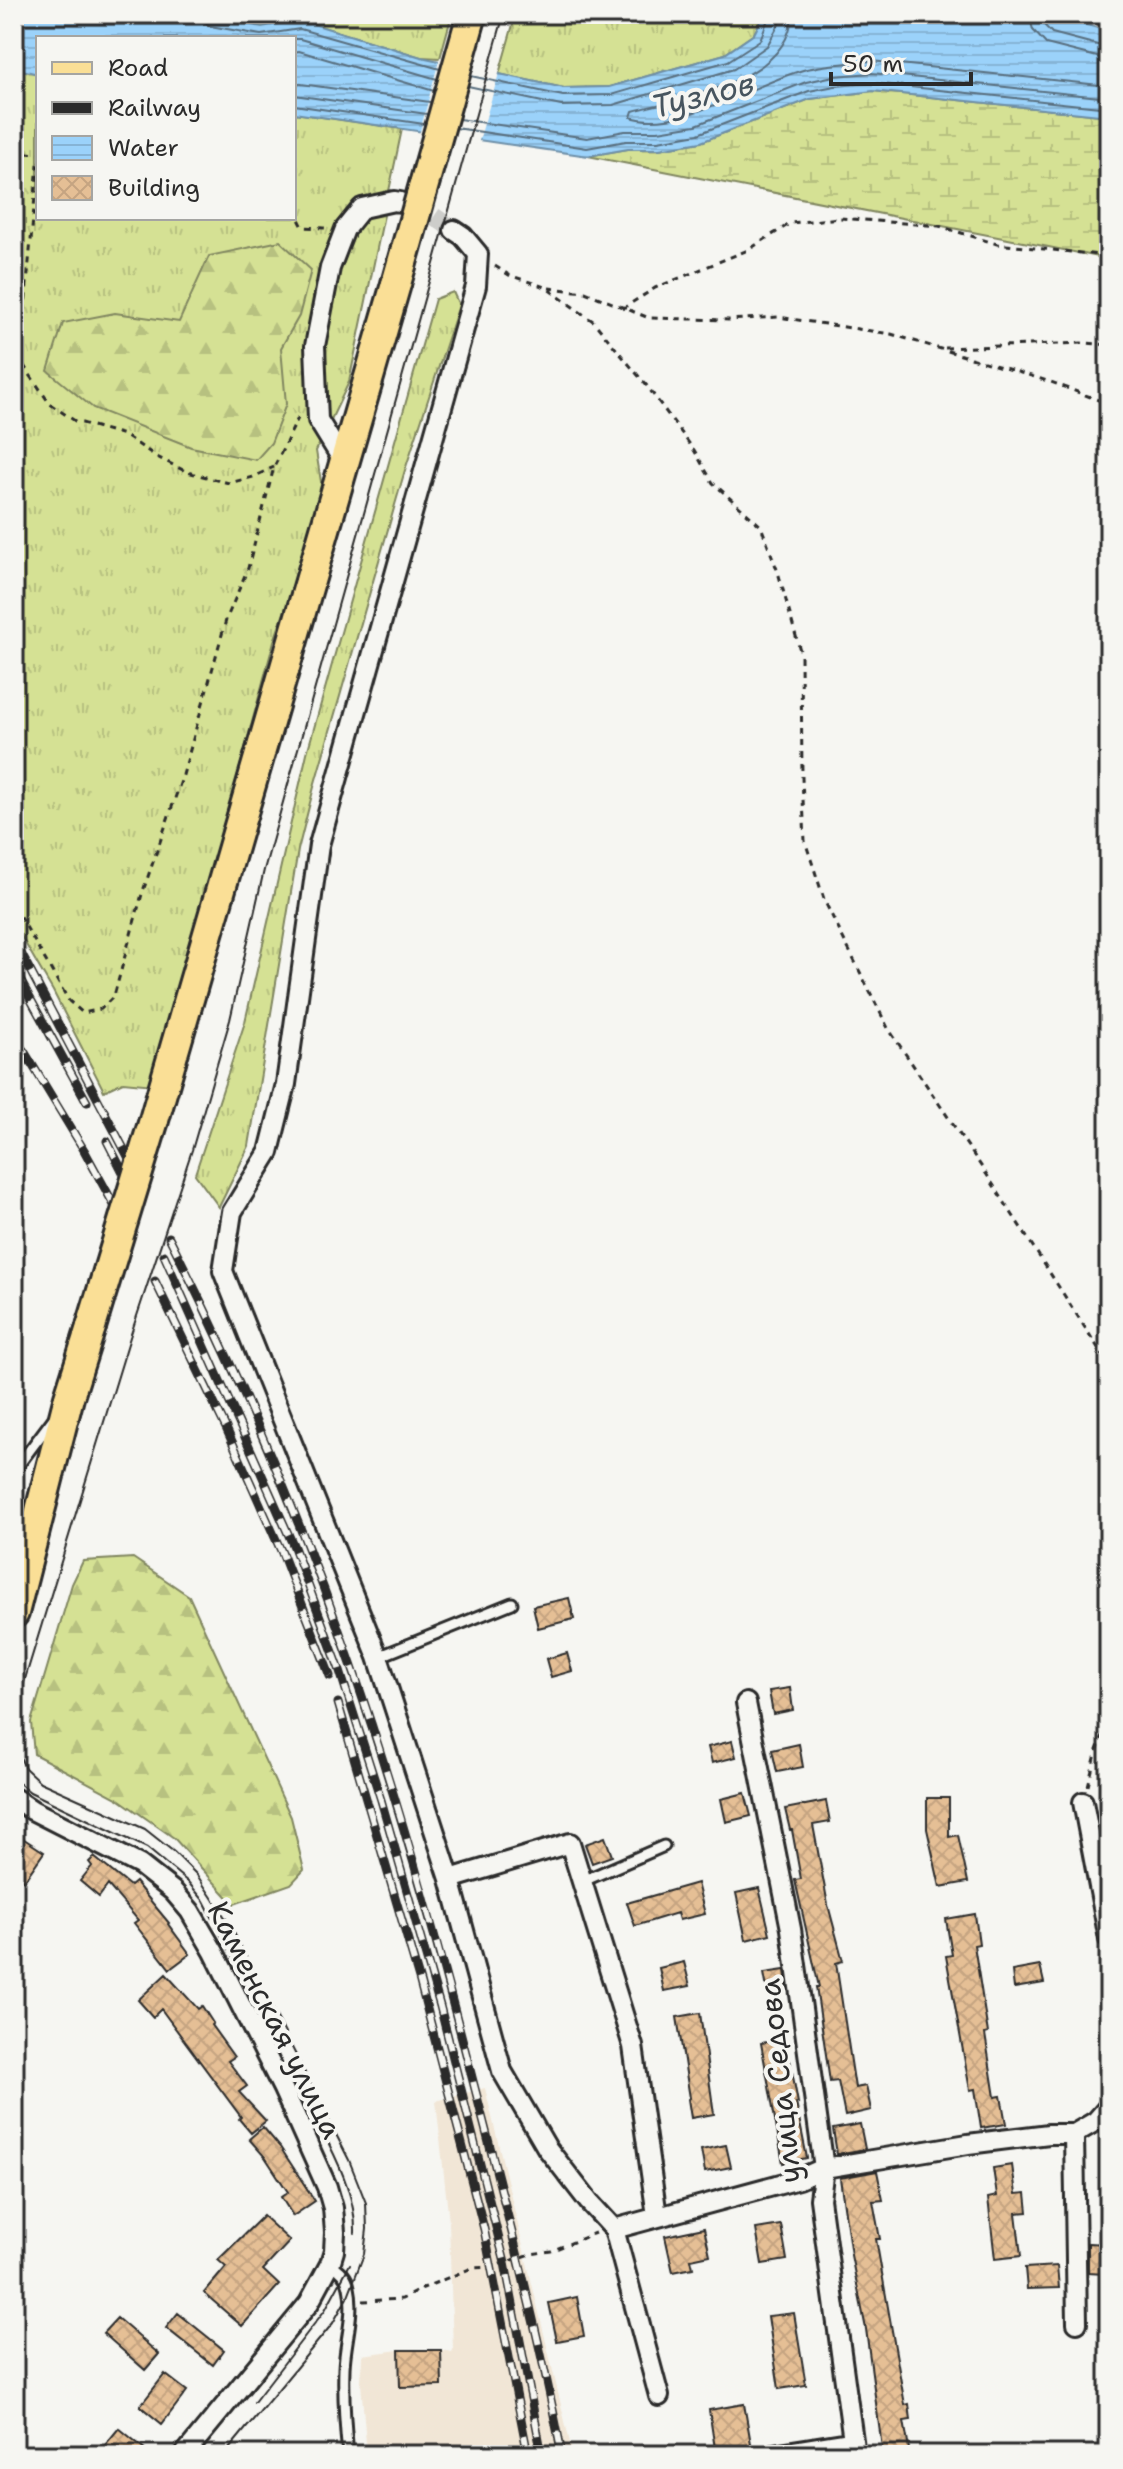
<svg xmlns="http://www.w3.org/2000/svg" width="1123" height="2469" font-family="'Shantell Sans',sans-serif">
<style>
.built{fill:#f1e6d6}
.grass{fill:url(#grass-tufts);stroke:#808660;stroke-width:2}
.forest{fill:url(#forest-firs);stroke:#808660;stroke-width:2}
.wetland{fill:url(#wetland-marsh);stroke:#808660;stroke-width:2}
.water{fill:url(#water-rules);stroke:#6e8fa7;stroke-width:2}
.pier{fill:#f6f6f2}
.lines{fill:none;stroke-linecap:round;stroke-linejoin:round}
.shore{stroke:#586e7e;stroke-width:2}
.building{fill:url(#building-cross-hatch);stroke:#2b2b2b;stroke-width:2}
.minor-tunnel{stroke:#cdcdca;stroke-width:18;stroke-dasharray:18 9;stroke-linecap:butt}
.service-casing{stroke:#2b2b2b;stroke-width:15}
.minor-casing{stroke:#2b2b2b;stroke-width:24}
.primary-casing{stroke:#2b2b2b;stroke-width:34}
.path{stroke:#2b2b2b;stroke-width:3;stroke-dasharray:6 6;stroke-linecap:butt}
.service{stroke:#f6f6f2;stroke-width:9}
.minor{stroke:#f6f6f2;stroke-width:18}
.primary{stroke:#fadf96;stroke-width:28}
.tram{stroke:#2b2b2b;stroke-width:2}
.rail-casing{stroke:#2b2b2b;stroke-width:9}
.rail{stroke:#f6f6f2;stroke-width:6;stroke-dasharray:18;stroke-linecap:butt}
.primary-bridge-casing{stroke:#2b2b2b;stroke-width:34;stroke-linecap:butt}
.primary-bridge{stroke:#fadf96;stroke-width:28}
.labels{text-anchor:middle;stroke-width:8;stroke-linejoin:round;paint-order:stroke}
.street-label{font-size:30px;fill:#2b2b2b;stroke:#f6f6f2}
.water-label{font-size:32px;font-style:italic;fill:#47555f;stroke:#f6f6f2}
</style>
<defs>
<pattern id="grass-tufts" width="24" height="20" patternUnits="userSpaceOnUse" patternTransform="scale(2)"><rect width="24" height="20" fill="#d5e194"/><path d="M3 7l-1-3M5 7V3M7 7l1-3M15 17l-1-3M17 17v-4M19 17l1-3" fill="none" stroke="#b7c180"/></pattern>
<pattern id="forest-firs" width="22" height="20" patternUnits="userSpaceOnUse" patternTransform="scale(2)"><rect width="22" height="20" fill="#d5e194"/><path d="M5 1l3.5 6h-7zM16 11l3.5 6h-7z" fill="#b7c180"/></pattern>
<pattern id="wetland-marsh" width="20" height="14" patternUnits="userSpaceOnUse" patternTransform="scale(2)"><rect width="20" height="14" fill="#d5e194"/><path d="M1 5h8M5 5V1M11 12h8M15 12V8" fill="none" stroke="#b7c180"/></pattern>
<pattern id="water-rules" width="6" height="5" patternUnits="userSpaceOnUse" patternTransform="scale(2)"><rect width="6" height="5" fill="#9bd2fa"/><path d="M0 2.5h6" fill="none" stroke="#86b4d6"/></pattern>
<pattern id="building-cross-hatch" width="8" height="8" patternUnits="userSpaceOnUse" patternTransform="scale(2)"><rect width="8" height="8" fill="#e5bf95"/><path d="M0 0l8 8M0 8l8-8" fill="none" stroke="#c5a481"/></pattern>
</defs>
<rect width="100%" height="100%" fill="#f6f6f2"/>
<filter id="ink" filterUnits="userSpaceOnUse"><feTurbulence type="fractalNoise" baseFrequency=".0125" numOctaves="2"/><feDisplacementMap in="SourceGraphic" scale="16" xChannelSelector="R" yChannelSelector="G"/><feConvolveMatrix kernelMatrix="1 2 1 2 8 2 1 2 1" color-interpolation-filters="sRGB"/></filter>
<g filter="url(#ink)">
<!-- built -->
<path class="built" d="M485,2088L573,2455H367L361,2383L362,2355L399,2350H441L452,2352L453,2350L449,2222L436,2101Z"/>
<!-- grass -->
<path class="grass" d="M190,14H452L440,58L421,57L300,20L262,27Z
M516,14H764L754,34L725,54L609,87L564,88L499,74Z
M14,68L38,74V218H294V113L402,129L349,382L316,451L324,500L274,641L154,1085L123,1082L104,1091L53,991L14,924Z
M453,292L459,305L405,470L315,783L298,850L249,1146L219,1207L195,1174L245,1022L307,753L435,299Z"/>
<!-- forest -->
<path class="forest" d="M280,241L311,270L299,316L281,348L286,404L271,443L256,460L191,447L93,408L48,371L63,323L115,313L179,322L209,256Z
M133,1558L189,1596L291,1817L304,1870L291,1884L234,1904L174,1838L117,1798L34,1754L31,1722L72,1584L83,1561Z"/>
<!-- wetland -->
<path class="wetland" d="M873,91L1109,116V259L588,156L628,149H659L701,142L810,99Z"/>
<!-- water -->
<path class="water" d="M14,14H190L262,27L300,20L421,57L564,88L609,87L725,54L754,34L764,14H1046L1109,31V116L873,91L810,99L701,142L659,149H628L588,156L294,113V38H38V74L14,68Z"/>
<!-- pier -->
<path class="pier" d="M440,57L500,70L478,144L419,135Z"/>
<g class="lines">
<!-- shore -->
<path class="shore" d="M203,14L204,21L210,26L261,35L300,29L440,69
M792,14C790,82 684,97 633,111L631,117C678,133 756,83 803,70C825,64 848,63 871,61L1109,86
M1029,14L1033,30L1046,44L1109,60
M1042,14L1044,25L1052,33L1109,48
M294,39H300L437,79
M294,52L299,51L434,91
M471,76L563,96L611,95L728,61L760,40L770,14
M294,83L430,102
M468,86L561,106L613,105L734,69L767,46L779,24L780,14
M294,95L427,114
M294,105L424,124
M459,119L587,138L625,131H658L696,125L806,82L834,76L872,73L1109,98
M456,128L587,148L626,141H658L698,134L809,91L835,86L873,83L1109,108"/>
</g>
<!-- building -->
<path class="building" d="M569,1598L574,1619L538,1628L533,1606Z
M567,1653L572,1671L551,1677L546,1659Z
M790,1688L793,1710L773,1714L769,1691Z
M732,1741L736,1757L712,1763L708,1747Z
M799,1744L803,1767L777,1772L772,1750Z
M745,1793L751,1816L726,1822L721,1799Z
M927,1798H949V1837L958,1835L968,1882L940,1887L927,1829Z
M826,1801L830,1822L813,1825L828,1905L843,1961L836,1963L855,2088L866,2086L871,2110L845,2116L838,2081L830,2082L816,1987H819L795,1880L801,1879L792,1830H790L785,1809Z
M21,1837L44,1852L24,1881L14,1874V1847Z
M605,1837L612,1856L592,1863L585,1844Z
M94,1857L130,1886L135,1882L169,1923L168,1924L190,1954L170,1969L134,1923L138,1920L108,1885L99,1897L80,1881L92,1866L89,1862Z
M697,1883L705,1914L679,1920L677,1913L635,1926L627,1903Z
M759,1888L770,1934L746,1940L736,1893Z
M975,1914L979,1944L974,1945L988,2033L985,2034L995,2097L1001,2096L1006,2124L981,2128L975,2089L970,2090L946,1956L952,1955L946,1919Z
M684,1962L690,1986L664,1991L659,1968Z
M1040,1966L1044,1983L1014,1988L1012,1971Z
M785,1970L787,1986L767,1989L764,1973Z
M166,1974L198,2009L202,2006L213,2023L211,2025L234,2057L228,2061L247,2086L239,2092L266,2121L251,2133L239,2119L241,2117L161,2009L153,2017L138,2000Z
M700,2013L714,2114L691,2118L688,2099L690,2098L677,2017Z
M786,2039L798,2103H796L807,2158L783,2163L761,2043Z
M860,2124L865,2149L837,2154L833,2129Z
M263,2127L280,2147L315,2201L293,2216L281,2197L288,2192L265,2157L249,2139Z
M726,2145L731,2167L705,2172L701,2150Z
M1012,2165L1016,2194L1026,2193L1028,2212L1016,2213L1021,2256L995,2259L988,2198L997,2196L993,2168Z
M877,2171L883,2200L873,2201L880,2239H876L905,2405L909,2404L911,2420L904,2421L910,2455H883L866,2329L851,2255L840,2178Z
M263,2216L290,2241L263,2270L279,2285L242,2326L204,2293L226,2267L218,2260Z
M781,2225L787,2260L762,2264L756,2229Z
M704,2228L710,2255L691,2259L693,2268L673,2272L665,2236Z
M1088,2243L1107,2244L1105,2274L1088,2273Z
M1057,2266L1059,2288L1027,2289L1025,2268Z
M577,2297L584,2336L557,2341L549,2303Z
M178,2313L224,2350L213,2365L166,2328Z
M794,2313L806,2385L779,2389L768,2316Z
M117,2318L159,2354L145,2370L103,2333Z
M399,2350H441L442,2386L400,2387Z
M165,2374L187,2391L162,2424L140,2406Z
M744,2404L753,2455H716L709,2410Z
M119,2428L152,2455H118L105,2445Z"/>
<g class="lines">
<!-- minor-tunnel -->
<path class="minor-tunnel" d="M410,205L425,210L454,230"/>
<!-- service casing -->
<g class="service-casing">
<path id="service" d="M14,1471L53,1419
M378,1657L512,1603
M583,1881L664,1846
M330,2264C340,2269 347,2276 349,2287C355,2314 345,2341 344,2368C343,2397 345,2426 348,2455
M771,2450L853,2437"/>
</g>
<!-- minor casing -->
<g class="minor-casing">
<path id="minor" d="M454,230L463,236L478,254L476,286L319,845L286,1084L269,1152L232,1212L223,1271L378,1657L450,1879L502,2071L547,2148L589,2202L614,2229L799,2179L824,2168L968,2144L1049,2134H1074L1096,2121L1109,2106
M345,464L318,420L315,346L330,268L345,229L362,208L394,201L400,202
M746,1703L791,1929L824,2168L820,2199L855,2455
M14,1798L32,1810L140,1865L173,1891L190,1911L214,1952L283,2089L327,2187L333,2208L335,2232L334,2251L330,2264L309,2303L184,2455
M1083,1802L1109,1939
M450,1879L570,1843L633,2046L657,2216
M1074,2134L1077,2323
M614,2229L659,2396"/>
</g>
<!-- primary casing -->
<g class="primary-casing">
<path id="primary" d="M154,1120L396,284
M14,1613L69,1397L91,1327"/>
</g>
<!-- path -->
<path class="path" d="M14,152L38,154
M294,209L303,227L325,228
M495,266L509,275L545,287L593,321L647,386L694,450L713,483L761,526L778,572L801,654L802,778L805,841L825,902L888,1028L987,1175L1109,1365
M549,288L585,292L649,318L729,320L778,317L891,334L1051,382L1109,404
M622,309L655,288L748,250L791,223L840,218L939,226L997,244L1109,256
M945,348L1085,343L1109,345
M14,359L20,360L50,404L75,421L124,435L157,457L187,472L229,483L253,477L274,467
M20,360L38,164
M14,906L69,1001L83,1013L101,1009L114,996L142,894L183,775L226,620L248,568L274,467L298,418
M1088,1786L1097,1750L1109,1721
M363,2301L402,2299L423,2288L472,2268L491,2267L531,2254L551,2251L595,2233"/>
<!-- service -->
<use href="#service" class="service"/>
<!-- minor -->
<use href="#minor" class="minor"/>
<!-- primary -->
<use href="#primary" class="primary"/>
<!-- tram -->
<path class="tram" d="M14,1715L130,1337L192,1150L230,1020L264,870L504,14
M14,1744L25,1768L40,1782L145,1829L174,1852L197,1875L230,1925L349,2160L366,2203L367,2229L364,2254L348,2296L333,2323L224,2455
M14,1779L30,1792L147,1848L188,1882L204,1901L262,2014
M328,2142C342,2170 356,2202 355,2233
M254,2402L325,2310L350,2264"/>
<!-- rail casing -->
<g class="rail-casing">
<path id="rail" d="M14,940L133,1166
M14,969L87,1102
M14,1040L24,1051L84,1150L119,1214
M107,1141L128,1182
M169,1237C239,1375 300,1518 351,1664C399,1802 438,1944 474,2085C506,2208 538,2330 562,2455
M164,1255L294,1547L339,1668L381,1800L440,2006L505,2263L542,2455
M155,1281L226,1428L282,1553L330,1676
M338,1703L420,1982L484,2229L528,2455"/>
</g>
<!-- rail -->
<use href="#rail" class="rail"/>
<!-- primary-bridge casing -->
<g class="primary-bridge-casing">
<path id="primary-bridge" d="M396,284L472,14
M91,1327L154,1120"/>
</g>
<!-- primary-bridge -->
<use href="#primary-bridge" class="primary-bridge"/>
</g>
</g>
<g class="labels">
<!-- street labels -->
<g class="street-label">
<text transform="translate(275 2020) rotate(63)" y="10">Каменская улица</text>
<text transform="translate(780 2081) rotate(-96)" y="10">улица Седова</text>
</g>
<!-- water labels -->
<g class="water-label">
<text transform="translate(703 95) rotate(-14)" y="11">Тузлов</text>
</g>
</g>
<!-- margin -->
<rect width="1123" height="2469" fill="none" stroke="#f6f6f2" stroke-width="48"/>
<rect x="24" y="24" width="1075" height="2421" fill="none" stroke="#2b2b2b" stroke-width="3" filter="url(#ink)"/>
<!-- legend -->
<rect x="36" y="36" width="260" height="184" fill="#f6f6f2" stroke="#a5a5a2" stroke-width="2"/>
<rect x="52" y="62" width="40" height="12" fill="#fadf96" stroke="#a5a5a2" stroke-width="2"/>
<text x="108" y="76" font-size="24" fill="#2b2b2b">Road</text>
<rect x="52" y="102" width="40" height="12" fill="#2b2b2b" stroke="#a5a5a2" stroke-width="2"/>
<text x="108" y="116" font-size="24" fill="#2b2b2b">Railway</text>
<rect x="52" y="136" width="40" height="24" fill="url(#water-rules)" stroke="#a5a5a2" stroke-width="2"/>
<text x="108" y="156" font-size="24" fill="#2b2b2b">Water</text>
<rect x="52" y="176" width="40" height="24" fill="url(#building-cross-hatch)" stroke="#a5a5a2" stroke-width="2"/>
<text x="108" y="196" font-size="24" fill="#2b2b2b">Building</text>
<!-- scale -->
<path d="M831 72v12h140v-12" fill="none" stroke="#2b2b2b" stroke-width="4"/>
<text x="843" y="72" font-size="24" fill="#2b2b2b" stroke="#f6f6f2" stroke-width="6" paint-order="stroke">50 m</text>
</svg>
